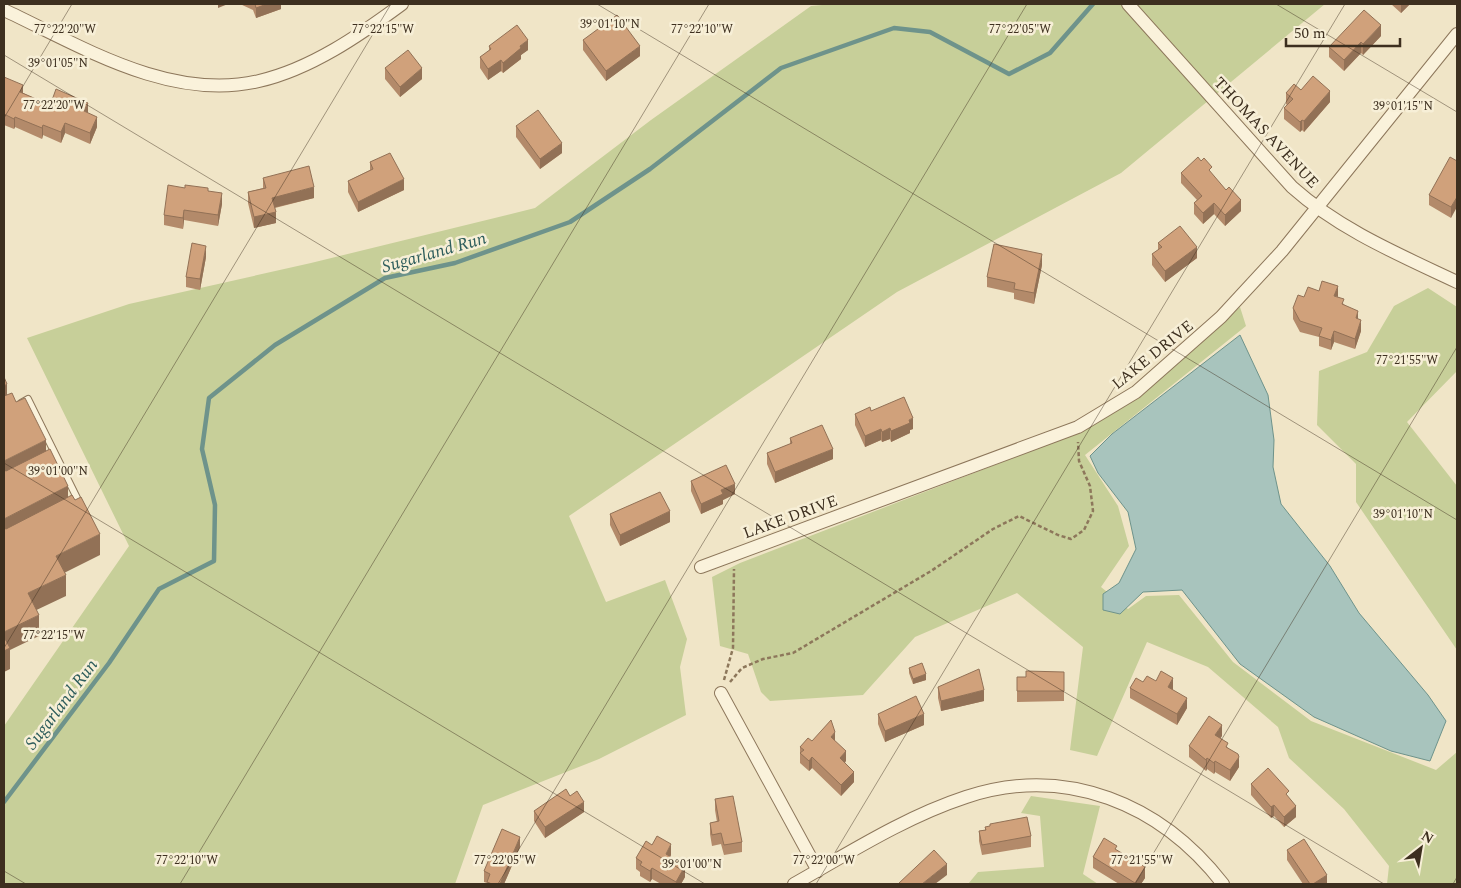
<svg xmlns="http://www.w3.org/2000/svg" width="1461" height="888" font-family="Spectral,serif">
<style>
.green{fill:#c7cf99}
.water{fill:#a8c4bd;stroke:#6e938b}
.lines{fill:none;stroke-linecap:round;stroke-linejoin:round}
.stream{stroke:#6e938b;stroke-width:4.5}
.lane-casing{stroke:#8d775b;stroke-width:8}
.street-casing{stroke:#8d775b;stroke-width:14}
.path{stroke:#8d775b;stroke-width:2.5;stroke-dasharray:4 2.5;stroke-linecap:butt}
.lane{stroke:#faf2db;stroke-width:6}
.street{stroke:#faf2db;stroke-width:12}
.wall{fill:#b38a6a}
.shaded-wall{fill:#927156}
.building{fill:#d0a17b;stroke:#927156}
.ticks{fill:none;stroke:#3d2f1f;stroke-width:1;stroke-opacity:0.45}
.labels{text-anchor:middle;stroke-width:5;stroke-linejoin:round;paint-order:stroke}
.street-label{font-size:16px;fill:#3d2f1f;stroke:#f7efd7}
.water-label{font-size:18px;font-style:italic;fill:#2e5d5c;stroke:#f7efd7}
.ticks-label{font-size:12px;text-anchor:middle;fill:#3d2f1f;stroke:#f7efd7;stroke-width:5;stroke-linejoin:round;paint-order:stroke}
</style>
<rect width="100%" height="100%" fill="#f0e5c7"/>
<!-- green -->
<path class="green" d="M833,4H1325L1121,173L897,292L569,516L606,602L665,580L687,639L680,667L686,715L599,759L483,805L455,884H4V726L129,546L27,338L129,304L311,263L535,208L651,120L811,6Z
M1428,288L1457,307V371L1407,422L1457,486V650L1356,502V464L1317,425L1319,371L1367,352L1394,306Z
M1240,307L1246,326L1085,455L1118,506L1129,546L1101,587L1128,609L1146,596L1179,595L1233,662L1311,721L1436,770L1457,752V884H1387L1389,866L1344,809L1289,758L1278,727L1208,667L1147,642L1097,756L1070,750L1083,647L1017,593L915,637L863,695L770,701L761,692L748,654L720,646L712,577L740,563L1083,431L1151,385Z
M1031,796L1100,806L1083,874L1098,884H968L978,872L1044,867L1040,816L1021,813Z"/>
<!-- water -->
<path class="water" d="M1240,335L1268,395L1274,440L1273,467L1281,504L1330,566L1359,613L1428,695L1446,721L1430,761L1391,751L1314,717L1240,664L1182,590L1143,592L1120,614L1103,610V594L1119,583L1136,549L1128,512L1098,473L1090,456L1112,434Z"/>
<g class="lines">
<!-- stream -->
<path class="stream" d="M4,802L109,663L159,589L214,561L215,505L202,449L209,398L275,345L385,278L455,263L570,222L650,169L781,68L894,28L930,32L1009,74L1050,53L1093,4"/>
<!-- lane casing -->
<g class="lane-casing">
<path id="lane" d="M21,403L28,399L81,506"/>
</g>
<!-- street casing -->
<g class="street-casing">
<path id="street" d="M1128,4L1292,187C1340,230 1400,255 1457,282
M4,10C81,46 170,102 259,81C311,69 360,35 402,4
M701,567L1078,427L1136,392L1221,317L1282,251L1457,34
M721,693L818,871
M794,884C849,853 905,817 966,797C1066,764 1161,804 1223,884"/>
</g>
<!-- path -->
<path class="path" d="M724,680L733,648L734,569
M730,682L742,668L763,659L793,653L931,571L993,529L1019,516L1058,535L1071,539L1084,530L1093,511L1090,486L1079,461L1078,442"/>
<!-- lane -->
<use href="#lane" class="lane"/>
<!-- street -->
<use href="#street" class="street"/>
</g>
<!-- wall -->
<path class="wall" d="M240,4H281V9L256,18L253,10Z
M1391,4H1410L1401,13Z
M1381,36L1363,55L1361,53L1344,71L1329,57V47Z
M583,40L640,56L606,81L583,50Z
M489,46L528,50L521,55V59L503,73L501,71L488,80L480,68V57L489,51Z
M385,68L422,79L400,97L385,79Z
M4,77L23,93L43,102L51,103L88,113L97,127L90,144L65,133L61,143L43,135L42,139L15,127L14,129L4,125Z
M1301,90L1330,102L1304,132L1302,130L1300,132L1284,119V108L1287,105L1286,104V93Z
M516,126L562,153L540,169L516,137Z
M1457,161L1451,218L1429,205V195Z
M370,162L404,190L358,212L348,192V181L370,170Z
M1181,173L1212,174L1241,211L1225,226L1214,214L1203,224L1194,214V203L1197,200L1181,183Z
M263,178L314,198L275,208L276,223L254,228L248,203V192L263,188Z
M185,188L208,191L222,204L218,226L184,220L183,229L164,225V215Z
M1158,243L1197,258L1165,282L1152,265V254L1158,250Z
M206,257L200,290L186,287V277Z
M1042,265L1034,304L1014,299V293L987,287V277Z
M1304,297H1337L1358,319L1361,331L1355,349L1334,342L1331,350L1319,346V337L1300,332L1293,319V308Z
M871,411L913,429L910,430V433L891,442L890,439L882,442L881,440L865,447L855,425V414Z
M790,438L833,459L775,483L767,464V453L790,444Z
M691,481L735,494L723,500V504L701,514L691,491Z
M610,514L670,522L620,546L610,525Z
M909,668L926,680L913,684L909,673Z
M1064,672V701L1017,702V677H1026Z
M1156,681L1173,689V690L1187,708L1177,725L1130,698V688L1143,682Z
M938,687L984,701L941,711L938,698Z
M878,714L924,725L885,742L878,724Z
M1222,736L1220,738L1228,748L1239,767L1230,781L1215,772L1214,774L1207,769L1206,771L1189,757V746Z
M812,741H835L846,761L845,762L854,782L841,796L812,768L809,771L800,763V747Z
M1251,784L1289,798L1296,817L1284,827L1274,816L1271,818L1251,795Z
M570,796L584,812L545,838L534,821V811Z
M715,799L742,842V852L724,855L721,844L712,846L710,834V823L717,822L715,810Z
M985,827L1031,836V847L982,855L979,841V831L985,830Z
M520,847L504,884H487V883L484,882V871Z
M1287,850L1327,884H1303L1287,860Z
M1117,851L1145,878L1141,884H1119L1093,868V857Z
M671,855L670,857L685,877L681,884H661L652,879L650,882L640,876V872L636,869V858Z"/>
<!-- shaded-wall -->
<path class="shaded-wall" d="M218,4H228L218,8Z
M267,4H281V9L256,18V8Z
M1401,4H1410L1401,13Z
M1381,25V36L1363,55V44Z
M528,40V50L521,55V59L503,73V63L520,46Z
M1361,42V53L1344,71V60Z
M640,46V56L606,81V71Z
M501,60V71L488,80V69Z
M422,68V79L400,97V87Z
M23,85V96L20,92Z
M1330,91V102L1304,132V121Z
M88,103V113L84,111Z
M15,117V127L14,129V119Z
M97,117V127L90,144V133Z
M1302,120V130L1300,132V122Z
M65,123V133L61,143V132Z
M43,125V135L42,139V128Z
M562,143V153L540,169V159Z
M404,179V190L358,212V202Z
M314,187V198L272,208V198Z
M222,193V204L218,226V215Z
M1457,197V207L1451,218V207Z
M1241,200V211L1225,226V215Z
M1214,203V214L1203,224V213Z
M184,210V220L183,229V218Z
M276,212V223L254,228V217Z
M206,246V257L200,290V279Z
M1197,247V258L1165,282V271Z
M1042,254V265L1034,304V293Z
M1338,286V297L1334,296Z
M1358,311V321L1356,318Z
M1361,320V331L1355,349V339Z
M1334,331V342L1331,350V340Z
M7,384V405L4,407V386Z
M913,418V429L910,430V433L891,442V431Z
M890,428V439L882,442V432Z
M881,429V440L865,447V436Z
M46,440V461L4,482V461Z
M833,449V459L775,483V472Z
M735,484V494L723,500V504L701,514V504L721,490Z
M68,486V507L4,540V519Z
M670,511V522L620,546V535Z
M100,534V555L56,577V556Z
M66,575V596L28,614V593Z
M39,615V636L10,650V669L4,672V632Z
M926,674V680L913,684V679Z
M1173,678V689L1168,698V687Z
M984,690V701L941,711V701Z
M1187,698V708L1177,725V714Z
M924,714V725L885,742V731Z
M1222,725V736L1215,746V735Z
M835,732V743L831,737Z
M846,751V761L840,768V758Z
M812,757V768L809,771V761Z
M1239,757V767L1230,781V770Z
M1207,758V769L1206,771V760Z
M1215,761V772L1214,774V763Z
M854,772V782L841,796V785Z
M584,802V812L545,838V827Z
M1274,805V816L1271,818V807Z
M1296,806V817L1284,827V817Z
M520,837V847L504,884H500Z
M671,844V855L666,864V854Z
M947,864V875L935,884H922Z
M685,866V877L681,884H676V882Z
M1145,867V878L1141,884H1135Z
M652,868V879L650,882V871Z
M1327,875V884H1313Z"/>
<!-- building -->
<path class="building" d="M255,4H267L256,8Z
M1364,10L1381,25L1363,44L1361,42L1344,60L1329,47Z
M617,15L640,46L606,71L583,40Z
M517,25L528,40L520,46L521,48L503,63L501,60L488,69L480,57L491,49L489,46Z
M408,50L422,68L400,87L385,68Z
M1313,76L1330,91L1304,121L1302,120L1300,122L1284,108L1293,99L1286,93L1294,84L1301,90Z
M4,77L23,85L20,92L43,102L44,100L51,103L56,89L88,103L84,111L97,117L90,133L65,123L61,132L43,125L42,128L15,117L14,119L4,114Z
M538,110L562,143L540,159L516,126Z
M390,153L404,179L358,202L348,181L373,169L370,162Z
M1198,157L1201,161L1204,158L1212,167L1209,170L1226,190L1229,187L1241,200L1225,215L1214,203L1203,213L1194,203L1202,196L1181,173Z
M1450,157L1457,161V197L1451,207L1429,195Z
M309,166L314,187L272,198L276,212L254,217L248,192L266,188L263,178Z
M168,185L185,188V185L208,188V191L222,193L218,215L184,210L183,218L164,215Z
M1180,226L1197,247L1165,271L1152,254L1162,247L1158,243Z
M192,243L206,246L200,279L186,277Z
M994,244L1042,254L1034,293L1014,289L1015,283L987,277Z
M1322,281L1338,286L1334,296L1344,299L1342,304L1358,311L1356,318L1361,320L1355,339L1334,331L1331,340L1319,336L1322,328L1300,321L1293,308L1298,295L1304,297L1308,287L1319,291Z
M4,377L7,384L4,386Z
M12,393L16,402L25,398L46,440L4,461V396Z
M904,397L913,418L909,420L910,423L891,431L890,428L882,432L881,429L865,436L855,414L870,407L871,411Z
M822,425L833,449L775,472L767,453L792,443L790,438Z
M50,449L68,486L4,519V470L6,471Z
M726,465L735,484L721,490L723,494L701,504L691,481Z
M660,492L670,511L620,535L610,514Z
M72,495L75,500L81,497L100,534L56,556L66,575L28,593L39,615L4,632V528L6,529Z
M4,637L10,648L4,651Z
M922,663L926,674L913,679L909,668Z
M979,669L984,690L941,701L938,687Z
M1026,671L1064,672V691H1017V677H1026Z
M1161,671L1173,678L1168,687L1187,698L1177,714L1130,688L1136,678L1143,682L1147,676L1156,681Z
M916,696L924,714L885,731L878,714Z
M1209,716L1222,725L1215,735L1228,743L1226,747L1238,754L1239,757L1230,770L1215,761L1214,763L1207,758L1206,760L1189,746Z
M831,720L835,732L831,737L846,751L840,758L854,772L841,785L812,757L809,761L800,753L804,750L800,747L808,738L812,741Z
M1268,768L1289,791L1286,794L1296,806L1284,817L1274,805L1271,807L1251,784Z
M566,789L570,796L577,791L584,802L545,827L534,811Z
M733,796L742,842L724,845L721,833L712,835L710,823L719,821L715,799Z
M1027,817L1031,836L982,845L979,831L986,830L985,827L990,826V824Z
M502,829L520,837L500,884H492L487,882L490,874L484,871Z
M657,836L671,844L666,854L685,866L676,882L652,868L650,871L640,865L642,862L636,858L646,841L652,845Z
M1104,838L1117,846L1115,849L1145,867L1135,883L1093,857Z
M1304,839L1327,875L1313,884H1310L1287,850Z
M934,850L947,864L922,884H898Z"/>
<!-- ticks -->
<path class="ticks" d="M597,4L1457,520M1276,4L1457,112M4,55L1384,884M4,118L72,4M4,463L705,884M4,648L391,4M4,871L26,884M180,884L709,4M498,884L1027,4M816,884L1345,4M1135,884L1457,347M1453,884L1457,877"/>
<g class="labels">
<!-- street labels -->
<g class="street-label">
<text transform="translate(1267 132) rotate(47)" y="6">THOMAS AVENUE</text>
<text transform="translate(1152 354) rotate(-39)" y="6">LAKE DRIVE</text>
<text transform="translate(790 516) rotate(-20)" y="6">LAKE DRIVE</text>
</g>
<!-- water labels -->
<g class="water-label">
<text transform="translate(434 252) rotate(-16)" y="6">Sugarland Run</text>
<text transform="translate(61 704) rotate(-53)" y="6">Sugarland Run</text>
</g>
</g>
<g class="ticks-label">
<text x="610" y="28">39°01'10"N</text>
<text x="65" y="33">77°22'20"W</text>
<text x="383" y="33">77°22'15"W</text>
<text x="702" y="33">77°22'10"W</text>
<text x="1020" y="33">77°22'05"W</text>
<text x="58" y="67">39°01'05"N</text>
<text x="54" y="109">77°22'20"W</text>
<text x="1403" y="110">39°01'15"N</text>
<text x="1407" y="364">77°21'55"W</text>
<text x="58" y="475">39°01'00"N</text>
<text x="1403" y="518">39°01'10"N</text>
<text x="54" y="639">77°22'15"W</text>
<text x="187" y="864">77°22'10"W</text>
<text x="505" y="864">77°22'05"W</text>
<text x="824" y="864">77°22'00"W</text>
<text x="1142" y="864">77°21'55"W</text>
<text x="692" y="868">39°01'00"N</text>
</g>
<!-- border -->
<rect width="1461" height="888" fill="none" stroke="#3d2f1f" stroke-width="10"/>
<!-- north arrow -->
<g transform="translate(1421 848) rotate(31)" stroke="#f7efd7" stroke-width="4" paint-order="stroke">
<path d="M0-4L9 19L0 12L-9 19Z" fill="#3d2f1f"/>
<text y="-8" font-size="14" font-weight="bold" text-anchor="middle" fill="#3d2f1f">N</text>
</g>
<!-- scale -->
<path d="M1286 38v8h114v-8" fill="none" stroke="#3d2f1f" stroke-width="2.5"/>
<text x="1294" y="38" font-size="15" fill="#3d2f1f" stroke="#f7efd7" stroke-width="4" paint-order="stroke">50 m</text>
</svg>
